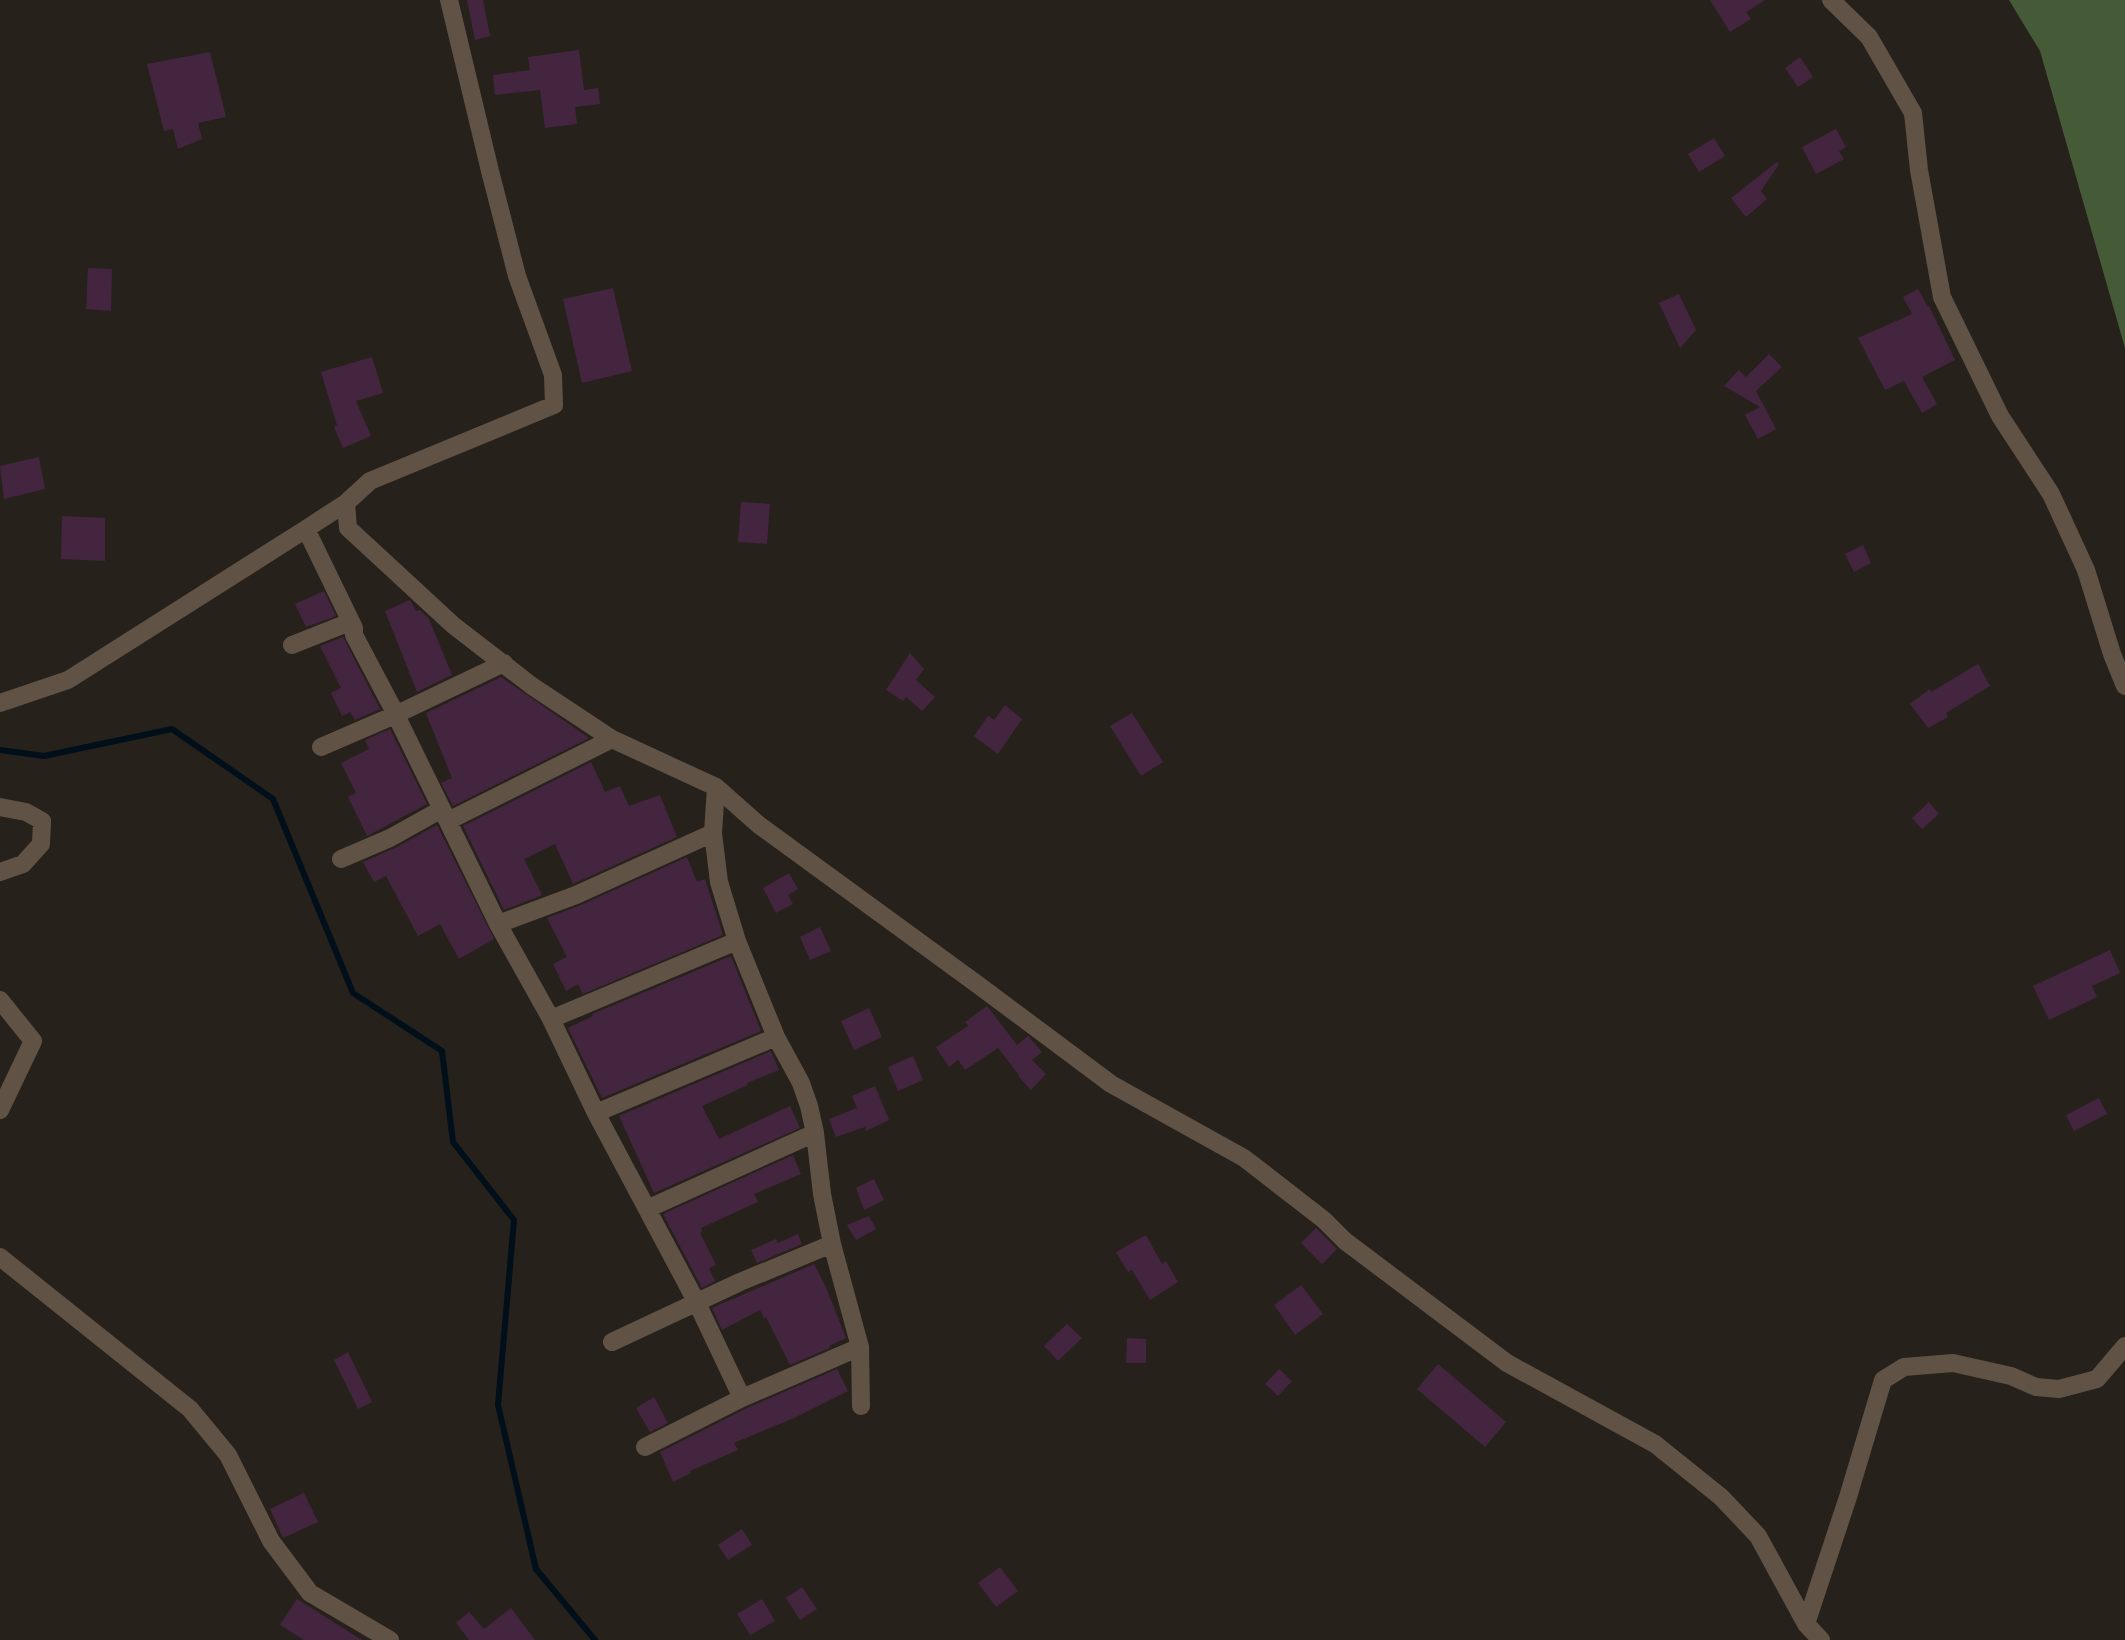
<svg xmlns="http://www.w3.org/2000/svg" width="2125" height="1640" font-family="'Varela Round',sans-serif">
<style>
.forest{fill:#455b38}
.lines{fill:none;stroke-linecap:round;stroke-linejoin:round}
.stream{stroke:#000f19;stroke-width:6}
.building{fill:#44253f}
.street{stroke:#605346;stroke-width:18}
</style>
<rect width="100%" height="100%" fill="#27211b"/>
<!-- forest -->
<path class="forest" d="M2009,0H2125V348L2040,51Z"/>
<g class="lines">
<!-- stream -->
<path class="stream" d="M0,750L44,756L172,729L273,799L353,993L442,1051L453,1142L514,1220L498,1405L536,1569L595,1640"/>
</g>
<!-- building -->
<path class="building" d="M467,0H483L490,36L475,40Z
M1710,0H1765L1746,12L1751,19L1730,32Z
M579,50L584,90L598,88L600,104L575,107L577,124L545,128L540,90L495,95L493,75L530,70L528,57Z
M210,52L226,117L198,123L202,139L178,149L173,129L164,131L147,64Z
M1800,57L1813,77L1798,87L1785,68Z
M1836,129L1846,147L1839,151L1844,159L1816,174L1802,147Z
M1714,138L1725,156L1699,172L1688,154Z
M1777,162L1779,164L1761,191L1767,199L1746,217L1731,198Z
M88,268L112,269L111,311L86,309Z
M613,288L632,371L582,383L563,299Z
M1918,289L1928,307L1929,306L1955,360L1922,377L1937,404L1922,413L1904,381L1885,390L1858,338L1912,314L1903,297Z
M1679,294L1696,330L1680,348L1659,303Z
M1769,354L1782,367L1756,391L1776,429L1758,439L1745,415L1760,407L1724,386L1739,370L1746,377Z
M372,357L383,393L356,401L371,436L343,448L334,427L337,425L321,372Z
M39,457L45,489L4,499L0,466Z
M741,502L770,504L767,544L738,542Z
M62,516L105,518V561L61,559Z
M1863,545L1871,563L1854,572L1845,554Z
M324,591L336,616L306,627L295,604Z
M410,600L416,611L420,610L429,619L452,675L417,692L385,611Z
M343,637L380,709L355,720L350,712L342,716L331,693L341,688L320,646Z
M910,653L924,669L916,680L935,697L922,711L906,697L903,701L886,690Z
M1978,664L1990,686L1946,713L1948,717L1928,728L1910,704L1930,689L1931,692Z
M501,677L589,738L453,806L441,783L452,778L426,713Z
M1005,705L1022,719L998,754L974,736L988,716L994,720Z
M1132,713L1163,762L1141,776L1110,726Z
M390,729L427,804L367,836L348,797L356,793L341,763L369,749L365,740Z
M591,762L605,792L620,786L629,806L660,795L677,837L573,884L555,844L524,859L542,895L504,910L463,826Z
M1929,802L1939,814L1922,829L1912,818Z
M437,825L494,939L459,959L440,924L418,936L386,876L374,882L363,862L395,848Z
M687,857L697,882L705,879L723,935L583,994L578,984L566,991L553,964L567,957L547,918L581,905Z
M789,873L798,889L788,895L793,904L776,913L763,888Z
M820,927L831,951L810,960L800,937Z
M2110,950L2120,973L2092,986L2097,997L2049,1020L2033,986Z
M731,956L761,1031L602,1098L568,1028L593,1016L592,1014Z
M987,1006L1017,1045L1028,1036L1042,1052L1032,1060L1046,1074L1031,1090L1018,1076L1019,1075L998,1048L965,1070L958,1060L949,1067L936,1047L968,1026L965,1022Z
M869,1008L882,1037L854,1050L841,1021Z
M771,1051L779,1070L747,1083L748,1085L702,1106L719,1139L790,1106L800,1128L654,1193L619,1116Z
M913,1056L923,1080L898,1091L888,1067Z
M875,1086L889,1120L866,1131L865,1127L836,1137L829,1119L857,1108L852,1096Z
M2099,1098L2107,1114L2074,1131L2066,1115Z
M793,1155L801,1174L754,1194L758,1202L701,1228L702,1232L700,1233L716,1265L709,1268L715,1281L702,1288L663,1214Z
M874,1179L884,1200L864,1210L856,1188Z
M869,1216L876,1229L856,1240L847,1225Z
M1316,1228L1337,1249L1322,1264L1301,1243Z
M798,1234L802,1244L757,1263L751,1250L776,1239L778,1243Z
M1146,1235L1162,1264L1166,1261L1178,1282L1150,1300L1132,1270L1128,1272L1116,1252Z
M814,1264L825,1285L846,1338L829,1346L830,1348L790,1365L766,1317L764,1318L760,1310L722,1330L712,1308Z
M1301,1285L1323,1314L1295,1335L1274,1305Z
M1067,1324L1082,1338L1058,1361L1044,1346Z
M1127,1338L1146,1339V1363H1126Z
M348,1352L372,1402L358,1409L334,1360Z
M1438,1364L1506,1422L1485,1447L1417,1389Z
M837,1369L848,1391L794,1418L734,1443L738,1450L690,1471L691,1473L673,1482L660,1452L747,1408Z
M1279,1369L1292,1381L1278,1396L1265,1384Z
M654,1397L668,1423L650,1432L636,1408Z
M304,1493L318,1522L283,1538L270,1509Z
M742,1529L752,1545L728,1560L718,1545Z
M1000,1567L1018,1591L996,1607L978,1583Z
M802,1587L817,1609L800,1620L786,1598Z
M297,1599L362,1640H304L280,1625Z
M762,1599L775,1621L750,1635L737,1614Z
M511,1608L535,1640H469L456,1623L469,1612L484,1629Z"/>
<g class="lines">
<!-- street -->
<path class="street" d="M449,0L490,171L517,276L553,375L554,405L370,481L346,503L348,528L453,625L532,686L612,739L716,787L759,825L981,987L1111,1084L1244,1158L1324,1220L1345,1241L1507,1363L1655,1444L1721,1497L1758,1536L1806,1624L1821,1640
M1831,0L1869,37L1913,113L1919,170L1942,297L2000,416L2051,494L2086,570L2112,654L2125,686
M346,503L306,529L354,628V635L391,705L498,924L551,1019L596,1113L697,1303L742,1398
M292,645L350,622
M0,703L68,680L306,529
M321,747L395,715L504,663
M716,787L713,833L719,882L737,941L776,1037L801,1083L809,1106L815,1133L822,1194L832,1244L860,1347L861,1406
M0,807L26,812L42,821L41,844L23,864L0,872
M448,821L612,739
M341,859L390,838L442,809
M498,924L576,895L713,833
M0,1000L33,1041L0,1110
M551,1019L737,941
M596,1113L776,1037
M647,1209L815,1133
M0,1257L190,1409L228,1455L271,1541L310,1593L390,1640
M612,1342L740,1282L832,1244
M645,1447L742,1398L860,1347
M1806,1624L1848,1497L1883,1380L1904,1367L1953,1363L2011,1376L2036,1387L2059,1389L2097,1379L2125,1346"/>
</g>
</svg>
